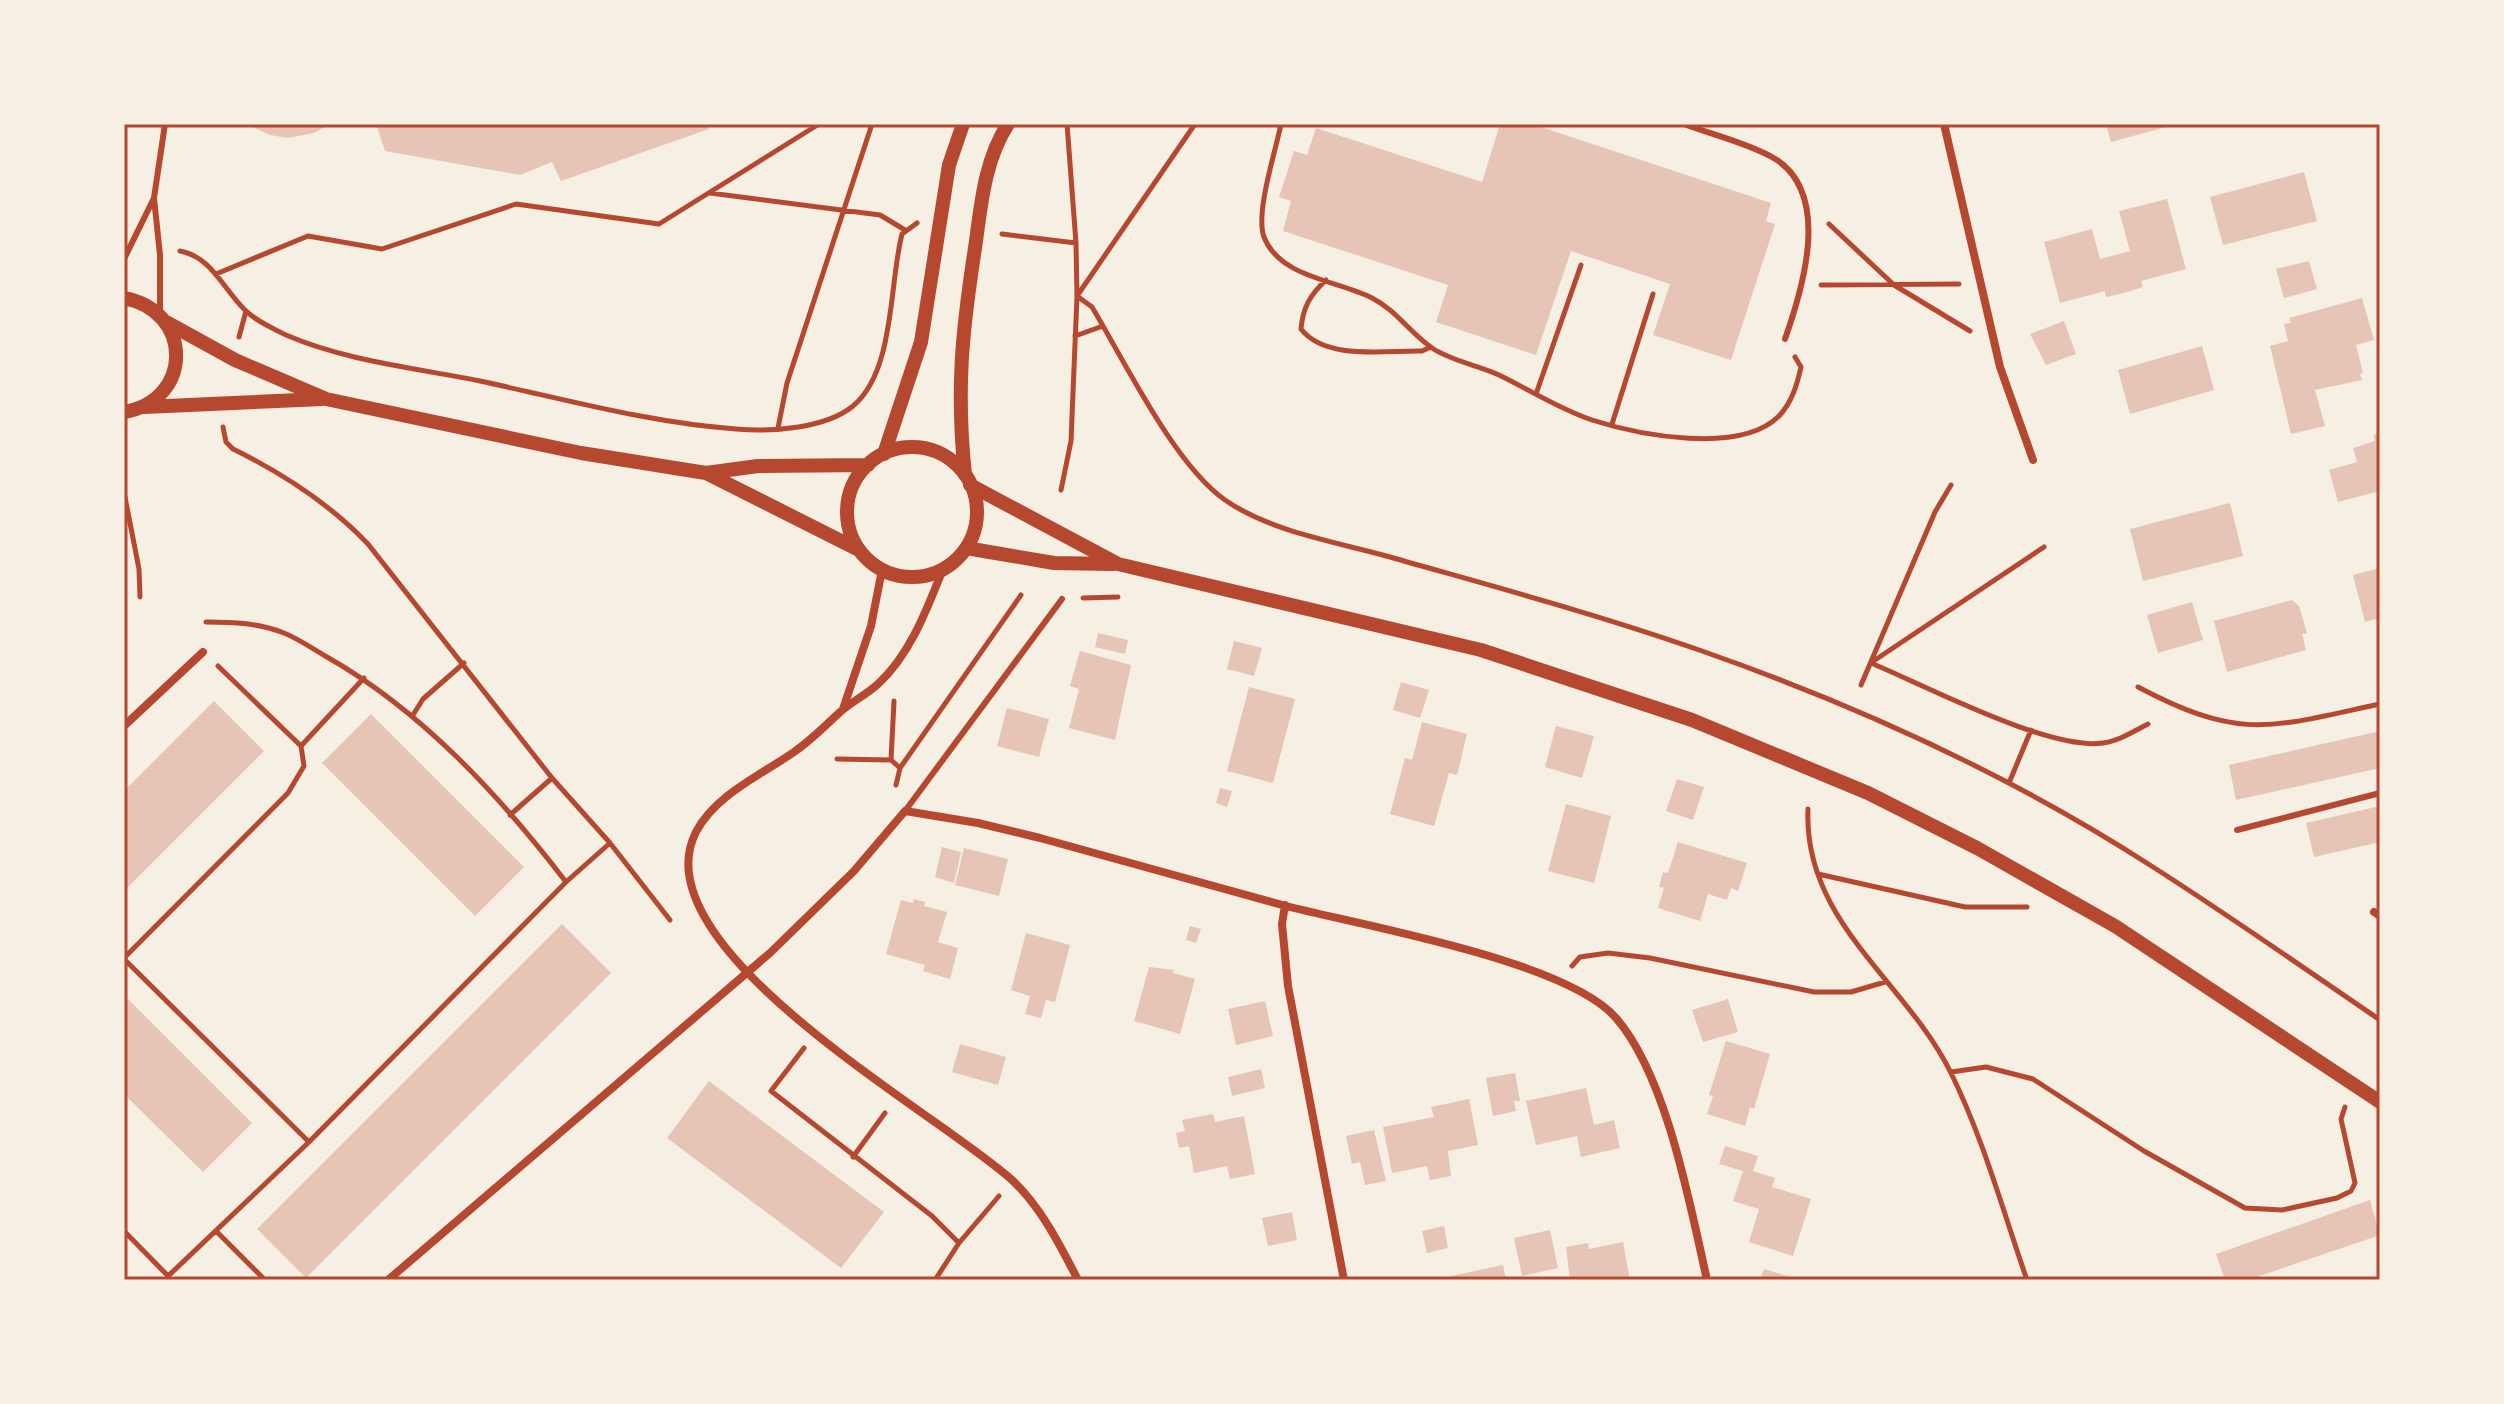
<svg xmlns="http://www.w3.org/2000/svg" width="2504" height="1404" font-family="'DejaVu Sans',sans-serif">
<style>
.building{fill:#e6c5b7}
.lines{fill:none;stroke-linecap:round;stroke-linejoin:round}
.path{stroke:#b5482f;stroke-width:5}
.service{stroke:#b5482f;stroke-width:6}
.minor{stroke:#b5482f;stroke-width:8}
.tertiary{stroke:#b5482f;stroke-width:14}
.neatline{fill:none;stroke:#b5482f;stroke-width:3}
</style>
<rect width="100%" height="100%" fill="#f6efe4"/>
<!-- building -->
<path class="building" d="M246,124H330L314,133L288,138L270,135Z
M376,124H707L709,129L561,181L552,162L520,175L385,151Z
M1500,124H1532L1771,203L1766,221L1775,224L1731,360L1653,335L1670,284L1571,251L1536,355L1436,322L1448,285L1283,231L1291,201L1279,197L1294,151L1307,155L1316,128L1482,182Z
M2106,124H2172L2173,125L2111,142Z
M2304,172L2317,221L2223,245L2210,197Z
M2167,199L2186,269L2141,281L2143,287L2124,293L2106,297L2105,291L2060,303L2044,242L2092,229L2100,259L2130,251L2119,211Z
M2309,261L2317,289L2284,298L2276,269Z
M2362,298L2374,340L2356,345L2363,373L2360,374L2362,380L2315,390L2325,426L2291,434L2270,346L2288,341L2284,324L2291,323L2289,318Z
M2064,321L2076,354L2046,365L2030,334Z
M2202,346L2214,390L2130,414L2118,370Z
M2380,433V491L2338,502L2329,470L2357,462L2353,448L2375,441L2373,435Z
M2230,503L2243,556L2143,581L2130,529Z
M2380,568V618L2365,622L2353,575Z
M2292,600L2299,606L2307,633L2302,634L2306,650L2227,672L2214,621Z
M2192,602L2203,640L2158,653L2147,615Z
M1098,633L1128,640L1125,654L1095,647Z
M1234,641L1262,648L1254,676L1227,669Z
M1080,651L1131,665L1115,740L1069,728L1079,689L1070,686Z
M1401,682L1429,690L1420,718L1393,710Z
M1249,687L1295,699L1273,783L1227,771Z
M214,701L264,751L124,891V791Z
M1007,708L1049,719L1039,757L997,746Z
M371,714L524,867L475,916L322,763Z
M1422,722L1467,734L1457,775L1449,773L1434,826L1390,814L1405,758L1412,760Z
M1556,726L1594,736L1582,778L1545,767Z
M2380,731V768L2236,800L2229,765Z
M1677,779L1704,787L1693,820L1666,811Z
M1220,788L1232,791L1227,807L1216,803Z
M1566,804L1611,816L1594,883L1548,871Z
M2380,806V842L2314,857L2306,823Z
M1678,842L1747,863L1738,891L1731,888L1727,900L1708,894L1700,921L1658,908L1664,888L1659,887L1663,872L1668,873Z
M942,847L961,852L954,883L935,877Z
M964,848L1008,859L999,896L955,885Z
M914,899L925,902L924,906L947,912L938,942L958,948L950,979L923,971L925,965L886,954L901,900L913,903Z
M562,924L611,973L306,1278L257,1229Z
M1190,926L1201,929L1196,943L1186,940Z
M1026,933L1070,945L1055,1002L1046,1000L1041,1018L1025,1014L1030,996L1011,990Z
M1149,967L1174,970L1173,973L1195,979L1180,1034L1134,1021Z
M124,995L252,1123L203,1172L124,1094Z
M1728,999L1738,1032L1703,1042L1692,1010Z
M1265,1001L1273,1036L1236,1045L1228,1009Z
M1726,1041L1770,1054L1754,1109L1750,1107L1745,1126L1707,1114L1713,1096L1709,1095Z
M960,1044L1006,1057L998,1085L952,1072Z
M1261,1069L1265,1088L1232,1096L1228,1077Z
M1515,1073L1520,1101H1514L1516,1111L1493,1116L1486,1078Z
M709,1081L884,1212L841,1268L667,1138Z
M1586,1088L1594,1125L1614,1120L1620,1148L1581,1157L1577,1136L1536,1145L1526,1101Z
M1469,1099L1478,1145L1448,1151L1451,1176L1430,1180L1427,1166L1392,1173L1383,1127L1434,1117L1431,1107Z
M1213,1114L1215,1122L1244,1116L1255,1174L1230,1179L1227,1166L1194,1173L1189,1146L1179,1148L1176,1133L1185,1131L1182,1120Z
M1374,1130L1386,1181L1365,1185L1360,1162L1352,1164L1346,1136Z
M1725,1146L1758,1156L1753,1171L1775,1178L1772,1187L1811,1199L1793,1256L1749,1242L1759,1209L1733,1201L1743,1171L1719,1164Z
M2370,1200L2380,1235L2248,1280H2225L2216,1254Z
M1292,1212L1297,1240L1268,1246L1262,1218Z
M1444,1226L1448,1248L1427,1253L1422,1231Z
M1550,1230L1558,1268L1522,1276L1514,1238Z
M1623,1242L1630,1280H1570L1566,1247L1588,1243L1589,1249Z
M1503,1265L1506,1280H1437V1279Z
M1764,1269L1797,1279V1280H1760Z"/>
<g class="lines">
<!-- path -->
<path class="path" d="M1195,124L1077,296L1092,307C1125,362 1174,464 1225,500C1271,532 1337,542 1390,557C1495,587 1600,615 1702,651C1859,706 2014,777 2153,867C2230,916 2305,969 2380,1020
M1281,124C1276,150 1255,213 1264,237C1280,278 1337,280 1372,298C1396,310 1410,333 1432,348C1451,361 1478,365 1499,375C1530,390 1559,409 1592,420C1639,435 1740,455 1779,416C1792,402 1797,385 1801,367L1795,357
M710,193L880,215L905,230
M1829,224L1894,285L1970,331
M1002,234L1076,243
M180,251C212,257 223,289 245,310C256,321 272,328 286,335C346,361 416,368 480,381C564,399 650,423 736,429C770,432 825,429 853,406C895,371 889,284 902,234L917,223
M216,274L308,236L382,249L516,204L659,224L819,124
M1326,280C1310,295 1303,307 1301,329C1326,361 1386,350 1422,351L1431,347
M1821,285L1959,284
M1075,336L1103,326
M239,337L246,311
M1536,394L1581,265
M1612,424L1653,294
M223,427L226,442L233,449C284,474 329,503 368,544L552,778L610,843L670,920
M778,428L787,383L872,124
M1061,490L1071,441L1077,296L1076,243L1067,124
M124,492L139,569L140,597
M1083,598L1118,597
M206,622C234,622 259,623 284,633C299,639 313,649 327,657C422,711 500,796 566,882
M1872,662L2044,547
M1871,663C1924,685 2049,751 2103,743C2119,741 2134,731 2148,724
M1861,685L1935,512L1951,485
M2138,687C2242,742 2271,727 2380,704
M894,701L891,760L900,768
M413,715L423,699L464,663
M301,746L364,678
M837,759L891,760
M2009,783L2031,730
M896,785L900,768L1021,595
M1808,809C1803,922 1906,981 1951,1073C1983,1138 2003,1211 2027,1280
M510,815L552,778
M1818,874L1965,907H2027
M124,958L288,793L304,766L301,746L218,666
M124,959L309,1142
M1572,966L1580,957L1608,953L1650,958L1814,992H1851L1885,982
M804,1048L771,1091L932,1216L959,1243
M1951,1072L1986,1067L2033,1079L2144,1151L2245,1208L2282,1210L2337,1198L2351,1191L2355,1183L2341,1119L2345,1107
M853,1157L885,1113
M124,1231L172,1280
M216,1231L265,1280
M164,1280L309,1142L566,882L610,843
M935,1280L959,1243L999,1196"/>
<!-- service -->
<path class="service" d="M1684,124C1713,135 1745,142 1772,157C1833,191 1803,288 1785,339
M124,259L154,198
M160,315V255L154,198L165,124
M905,811L1062,599
M2237,830L2380,793"/>
<!-- minor -->
<path class="minor" d="M1944,124L2000,367L2033,460
M943,569C927,609 910,655 878,684C866,695 851,702 839,713C824,727 810,741 794,752C761,775 715,795 696,832C636,949 943,1116 1012,1180C1041,1207 1060,1245 1078,1280
M843,709L871,626L882,570
M124,726L203,652
M1285,905L1282,924L1288,986L1344,1280
M2374,912L2380,916
M388,1280L770,953L854,871L905,811L978,823L1040,838C1122,860 1204,884 1286,906C1364,926 1567,961 1616,1018C1667,1077 1690,1205 1707,1280"/>
<!-- tertiary -->
<path class="tertiary" d="M124,298C193,311 194,400 124,412
M166,322L235,360L326,399L581,453L706,473L758,466L868,465
M144,407L322,399
M847 512a65 65 0 1 1 130 0a65 65 0 1 1-130 0Z
M884,454L921,342L949,165L963,124
M706,473L857,549
M965,475C956,390 962,332 975,248C981,206 984,161 1008,124
M970,485L1118,564L1481,650L1692,720L1868,793L1977,848L2115,926L2380,1102
M966,548L1054,563L1113,564"/>
</g>
<!-- border -->
<rect width="2504" height="1404" fill="none" stroke="#f6efe4" stroke-width="252"/>
<rect x="126" y="126" width="2252" height="1152" class="neatline"/>
</svg>
